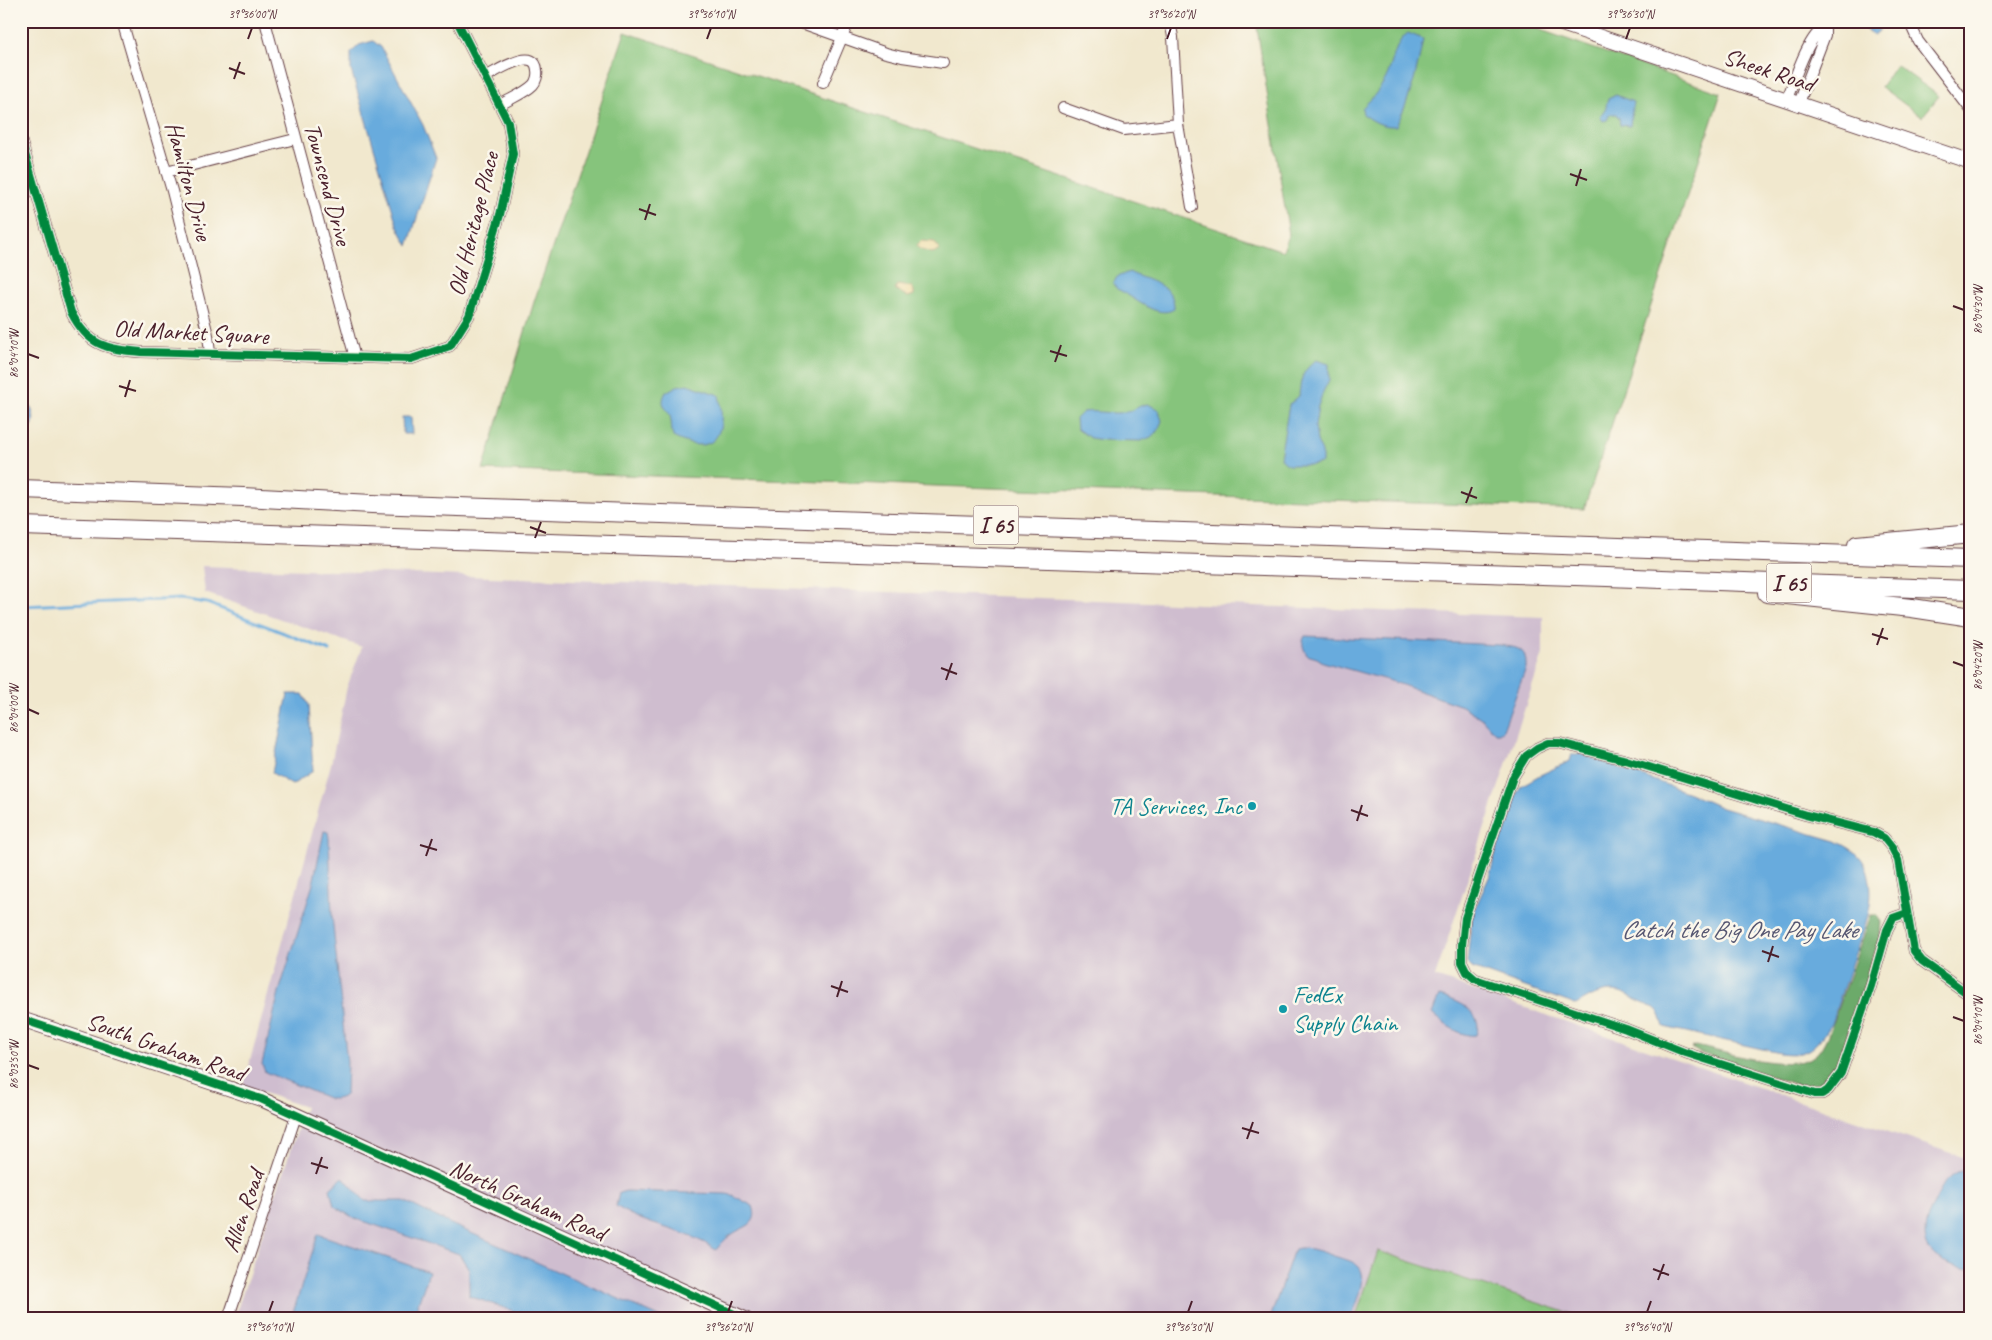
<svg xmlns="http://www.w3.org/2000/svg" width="1992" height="1340" font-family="Caveat,sans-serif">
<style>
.industrial{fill:#cfbdcf}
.green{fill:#86c47b;stroke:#687253}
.forest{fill:#6caa6b;stroke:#5b644b}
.sand{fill:#eeda9e;stroke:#9c7c64}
.water{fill:#68abdd;stroke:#596584}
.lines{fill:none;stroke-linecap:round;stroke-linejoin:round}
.stream{stroke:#68abdd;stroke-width:3}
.street-casing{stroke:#633d43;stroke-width:12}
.secondary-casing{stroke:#633d43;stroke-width:16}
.highway-casing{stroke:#633d43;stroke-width:20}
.street{stroke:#fff;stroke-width:10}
.secondary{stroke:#fff;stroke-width:14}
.highway{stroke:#fff;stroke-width:18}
.cycleway-casing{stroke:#fbf7ec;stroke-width:11}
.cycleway{stroke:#00873e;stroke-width:8}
.ticks{fill:none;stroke:#4a1f2b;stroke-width:2}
.culture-dot{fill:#0f9aa8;stroke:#fbf7ec;stroke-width:2}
.labels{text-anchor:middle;stroke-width:5;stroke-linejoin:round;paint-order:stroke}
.shield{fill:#fbf7ec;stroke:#7f6065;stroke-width:1}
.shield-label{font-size:22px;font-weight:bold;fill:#4a1f2b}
.street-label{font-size:24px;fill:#4a1f2b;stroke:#fbf7ec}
.culture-label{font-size:24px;fill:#0d838f;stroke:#fbf7ec;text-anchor:end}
.water-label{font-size:25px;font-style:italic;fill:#565772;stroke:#fbf7ec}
.neatline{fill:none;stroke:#4a1f2b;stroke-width:2}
.ticks-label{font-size:12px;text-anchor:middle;fill:#4a1f2b}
</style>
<rect width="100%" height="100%" fill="#fbf7ec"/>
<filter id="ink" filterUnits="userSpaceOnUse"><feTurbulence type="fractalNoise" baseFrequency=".02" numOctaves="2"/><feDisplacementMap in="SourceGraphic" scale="10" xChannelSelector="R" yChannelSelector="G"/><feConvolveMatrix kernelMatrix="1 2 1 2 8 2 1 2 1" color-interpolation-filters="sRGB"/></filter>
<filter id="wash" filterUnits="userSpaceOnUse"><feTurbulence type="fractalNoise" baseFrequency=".0096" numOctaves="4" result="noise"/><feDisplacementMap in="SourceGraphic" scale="20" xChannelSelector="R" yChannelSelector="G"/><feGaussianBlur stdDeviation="1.12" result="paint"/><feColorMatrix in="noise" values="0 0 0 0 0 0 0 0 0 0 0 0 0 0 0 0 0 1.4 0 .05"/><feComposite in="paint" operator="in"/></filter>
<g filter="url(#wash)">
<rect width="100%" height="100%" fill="#f1e8ce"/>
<!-- industrial -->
<path class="industrial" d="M202,566L1543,617V654L1435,977L1971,1160V1319H234L305,1107L243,1086L331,764L347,687L362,647L205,593Z"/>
<!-- green -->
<path class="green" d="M1256,21H1515L1721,93L1584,509L483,470L534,302L625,32L1283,251L1289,235Z
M1896,65L1939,96L1922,117L1881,87Z
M1378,1251L1581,1317V1319H1355Z"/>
<!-- forest -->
<path class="forest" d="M1871,915H1877L1881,922L1880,937L1835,1071L1820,1089L1813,1090L1700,1053L1691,1048L1696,1046C1724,1052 1778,1069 1806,1060C1818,1056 1823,1046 1828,1035Z"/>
<!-- sand -->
<path class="sand" d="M921,241L934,242L939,248V251L931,253L919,249L917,245Z
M897,285L912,287L914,291V295L908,297L895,289Z"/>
<!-- water -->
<path class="water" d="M1856,21H1872L1879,26V31L1874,35L1855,23Z
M1408,33L1423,39C1418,68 1410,100 1396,126C1383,127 1374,122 1363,114L1362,108C1372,99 1381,88 1387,76C1393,63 1395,41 1408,33Z
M373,41L381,47L423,125L436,158L408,246L397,225L351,70V53L359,45Z
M1616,95L1633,102L1630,126L1620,125L1619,118L1616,114H1610L1607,120L1603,121C1598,115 1602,114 1605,109C1607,106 1606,102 1608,99Z
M1129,272C1146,281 1176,284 1174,309C1157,320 1133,296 1117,289L1113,284L1117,277Z
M1316,360L1329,364V380L1323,392L1318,406L1315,426L1317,441L1322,452V463L1312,465H1288L1280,458L1289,405L1299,396C1301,377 1302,372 1316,360Z
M687,384L719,395C727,435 715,458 673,437C671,430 672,422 670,416C666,406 659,405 666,392L677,386Z
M21,391C30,406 41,419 27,433L21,434Z
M1148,404L1159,410L1162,421L1157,432L1151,437L1141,441L1103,440L1090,438L1077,429L1076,419L1083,412C1098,410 1112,415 1126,412C1135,411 1138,405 1148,404Z
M402,417H411L412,434H403Z
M1305,636L1500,645C1517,648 1527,647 1526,668L1503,730L1499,733H1495L1481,718L1462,706L1394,682L1323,662L1317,658L1307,655C1303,648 1301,643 1305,636Z
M288,694H303L309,705L313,771L292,785L272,773Z
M1572,754H1581L1689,793L1722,808L1836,841C1848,847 1859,852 1865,865C1880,897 1863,931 1852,962C1845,983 1838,1004 1831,1024C1815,1047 1809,1057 1780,1053L1664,1027C1658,1007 1658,1009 1640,1002C1634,1000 1630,995 1623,993C1605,987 1591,996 1576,1005L1472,968L1467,962L1472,915L1490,875L1496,851L1508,819L1512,801L1521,786L1538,776L1570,761Z
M324,831L328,832L329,838L332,916L347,1063L346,1094C341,1099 337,1099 330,1099L265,1072L262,1064L279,992L313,884Z
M1439,996C1455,1000 1486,1012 1476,1035C1463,1038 1442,1023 1432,1014Z
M1964,1170H1971V1269C1928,1263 1914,1242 1934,1203C1943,1186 1945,1178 1964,1170Z
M343,1177L365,1201H404L453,1225L664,1319H537L469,1296V1269L459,1254L354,1218L334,1206L330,1189Z
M626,1191L726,1194L732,1195L753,1206C760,1226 743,1226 731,1235C725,1239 720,1245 716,1250C686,1228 647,1228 616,1206L619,1193Z
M318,1234L429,1272L413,1319H291Z
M1300,1248C1313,1248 1323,1252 1334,1256C1342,1259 1353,1260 1359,1267C1369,1278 1355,1307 1351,1319H1270L1292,1255L1295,1249Z"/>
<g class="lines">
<!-- stream -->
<path class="stream" d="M21,606L181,599L207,603L330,651"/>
</g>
</g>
<g filter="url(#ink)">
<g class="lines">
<!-- street casing -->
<g class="street-casing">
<path id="street" d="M122,21L172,191L208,335L210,353
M265,21L355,358
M796,21L886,53L902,57L943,63
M1170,21L1173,37L1178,124L1192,207
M1909,21L1918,41L1971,110
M485,77C496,72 535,45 537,70C538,75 536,82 533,85C525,93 510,99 500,105
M823,83L849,21
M1787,99C1794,81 1808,35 1825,27
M1799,103L1825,35V27L1829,21
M1063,108L1124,130L1178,124
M21,140L71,312C88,346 106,349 141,352L411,359L450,346L469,316L500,215L513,154L508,122L457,21
M166,172L295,139
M1907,913L1893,918L1887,930L1871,986L1841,1073L1828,1090L1822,1094H1815L1686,1053L1626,1029L1475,979L1467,972L1462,962V945L1465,918L1513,777L1526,756L1537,748L1548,743H1559L1626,760L1806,815L1873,832L1884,838L1892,848L1898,860L1914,951L1922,961L1971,996
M228,1319L296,1116"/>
</g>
<!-- secondary casing -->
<g class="secondary-casing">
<path id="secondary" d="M1553,21L1971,162
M21,1019L261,1099L745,1319"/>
</g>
<!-- highway casing -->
<g class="highway-casing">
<path id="highway" d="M21,489L243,497L372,504L1971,559
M21,526L1607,577L1971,590
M1857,545L1971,534
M1767,593L1912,608L1971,617"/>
</g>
<!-- street -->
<use href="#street" class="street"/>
<!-- secondary -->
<use href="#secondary" class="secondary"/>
<!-- highway -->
<use href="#highway" class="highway"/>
<!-- cycleway casing -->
<g class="cycleway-casing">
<path id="cycleway" d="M21,140L71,312C88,346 106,349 141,352L411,359L450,346L469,316L500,215L513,154L508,122L457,21
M1907,913L1893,918L1887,930L1871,986L1841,1073L1828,1090L1822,1094H1815L1686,1053L1626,1029L1475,979L1467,972L1462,962V945L1465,918L1513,777L1526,756L1537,748L1548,743H1559L1626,760L1806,815L1873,832L1884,838L1892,848L1898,860L1914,951L1922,961L1971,996
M21,1019L261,1099L745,1319"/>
</g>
<!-- cycleway -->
<use href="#cycleway" class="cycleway"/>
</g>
</g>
<!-- ticks -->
<path class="ticks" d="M248,39L252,28M707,39L711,28M1167,39L1171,28M1626,39L1630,28M229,68L245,74M234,79L240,62M1570,174L1587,180M1576,186L1581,169M639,209L656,215M645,220L650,204M1953,306L1964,310M1050,351L1067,356M28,354L39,358M1055,362L1061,345M119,386L136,391M125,397L130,380M1461,492L1477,498M1466,503L1472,487M530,527L546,533M535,538L541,522M1872,634L1888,639M1877,645L1883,628M1953,662L1964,666M941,668L957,674M946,680L952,663M28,709L39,714M1351,810L1368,816M1357,821L1362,805M420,845L437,850M426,856L432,839M1762,951L1779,957M1768,962L1773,946M831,986L848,992M837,997L842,981M1953,1017L1964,1021M28,1065L39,1069M1242,1128L1259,1133M1247,1139L1253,1122M311,1163L328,1168M316,1174L322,1157M1653,1269L1669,1275M1658,1280L1664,1264M269,1312L273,1301M728,1312L732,1301M1188,1312L1192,1301M1647,1312L1651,1301"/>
<!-- markers -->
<g class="culture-dot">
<circle cx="1252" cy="806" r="5"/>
<circle cx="1283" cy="1009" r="5"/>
</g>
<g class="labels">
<!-- shield labels -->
<g class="shield">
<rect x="973.5" y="505.5" width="45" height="39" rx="4"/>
<rect x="1766.5" y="563.5" width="45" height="39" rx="4"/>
</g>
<g class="shield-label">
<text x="996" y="533">I 65</text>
<text x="1789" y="591">I 65</text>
</g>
<!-- street labels -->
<g class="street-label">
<text transform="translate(1769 70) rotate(18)" y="8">Sheek Road</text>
<text transform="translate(189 181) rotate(75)" y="8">Hamilton Drive</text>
<text transform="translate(328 184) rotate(75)" y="8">Townsend Drive</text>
<text transform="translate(473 224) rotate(-76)" y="8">Old Heritage Place</text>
<text transform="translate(191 332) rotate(3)" y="8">Old Market Square</text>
<text transform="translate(166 1047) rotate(19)" y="8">South Graham Road</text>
<text transform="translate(528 1200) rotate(24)" y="8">North Graham Road</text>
<text transform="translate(243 1211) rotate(-71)" y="8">Allen Road</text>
</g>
<!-- culture labels -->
<g class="culture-label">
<text x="1242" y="814">TA Services, Inc</text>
<text x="1293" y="1003" text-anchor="start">FedEx<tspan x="1293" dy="28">Supply Chain</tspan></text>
</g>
<!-- water labels -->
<g class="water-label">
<text x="1739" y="938">Catch the Big One Pay Lake</text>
</g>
</g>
<!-- margin -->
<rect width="1992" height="1340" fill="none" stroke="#fbf7ec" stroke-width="55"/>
<rect x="28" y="28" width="1936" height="1284" class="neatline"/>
<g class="ticks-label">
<text x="252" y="18">39°36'00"N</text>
<text x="711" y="18">39°36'10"N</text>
<text x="1171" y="18">39°36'20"N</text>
<text x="1630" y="18">39°36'30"N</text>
<text transform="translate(1978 310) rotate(-90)" y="4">86°04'30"W</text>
<text transform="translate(14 354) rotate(-90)" y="4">86°04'10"W</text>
<text transform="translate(1978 666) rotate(-90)" y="4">86°04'20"W</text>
<text transform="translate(14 709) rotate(-90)" y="4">86°04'00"W</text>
<text transform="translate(1978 1021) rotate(-90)" y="4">86°04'10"W</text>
<text transform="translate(14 1065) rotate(-90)" y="4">86°03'50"W</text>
<text x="269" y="1331">39°36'10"N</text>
<text x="728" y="1331">39°36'20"N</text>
<text x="1188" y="1331">39°36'30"N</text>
<text x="1647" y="1331">39°36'40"N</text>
</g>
</svg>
